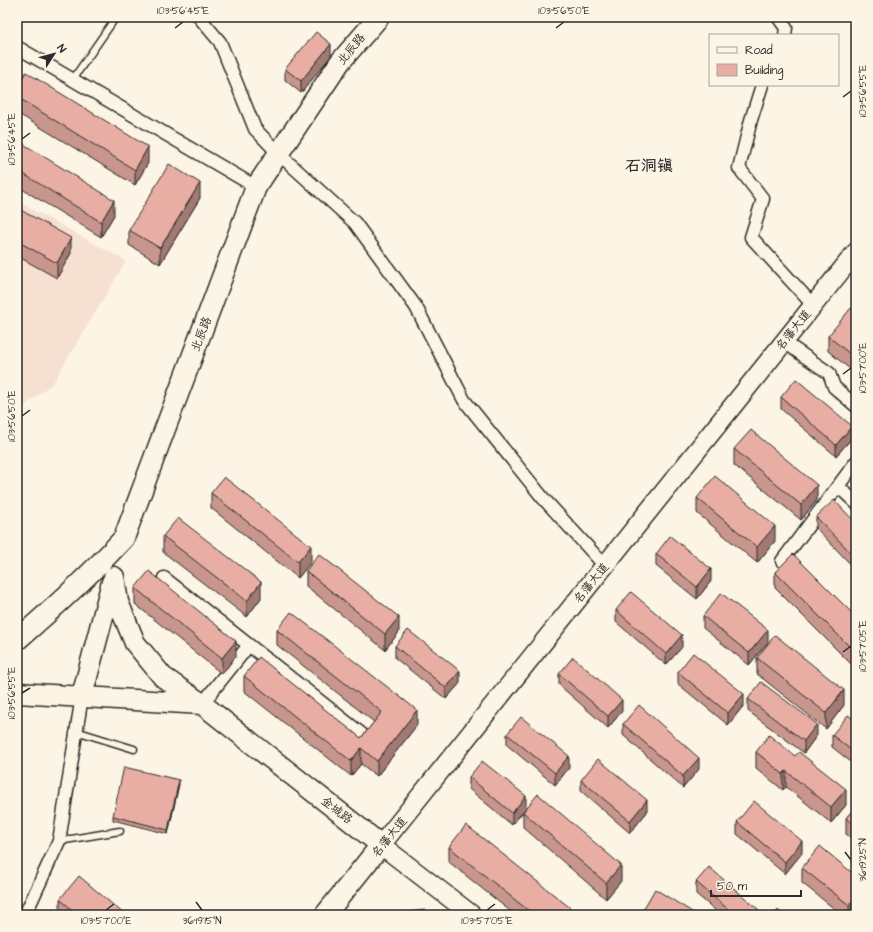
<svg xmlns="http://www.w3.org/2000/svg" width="873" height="932" font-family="'Architects Daughter','LXGW WenKai TC',sans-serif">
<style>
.built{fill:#f6e0d2}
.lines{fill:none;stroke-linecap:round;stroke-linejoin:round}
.lane-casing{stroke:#2b2b2b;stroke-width:9}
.street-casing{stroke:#2b2b2b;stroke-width:15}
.secondary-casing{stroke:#2b2b2b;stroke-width:21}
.primary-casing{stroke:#2b2b2b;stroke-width:23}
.lane{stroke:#fcf5e5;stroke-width:6}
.street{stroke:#fcf5e5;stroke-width:12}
.secondary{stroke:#fcf5e5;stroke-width:18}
.primary{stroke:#fcf5e5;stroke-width:20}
.wall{fill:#c8968d;stroke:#2b2b2b}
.shaded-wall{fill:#a27a73;stroke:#2b2b2b}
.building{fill:#e8aea4;stroke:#2b2b2b}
.ticks{fill:none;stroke:#2b2b2b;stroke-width:1.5}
.labels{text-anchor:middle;stroke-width:3;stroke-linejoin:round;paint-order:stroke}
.street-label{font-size:12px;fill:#2b2b2b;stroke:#fcf5e5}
.district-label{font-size:16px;font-weight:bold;fill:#2b2b2b;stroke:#fcf5e5}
.neatline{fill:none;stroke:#2b2b2b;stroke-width:1.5}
.ticks-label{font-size:10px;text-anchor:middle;fill:#2b2b2b}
</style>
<rect width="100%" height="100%" fill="#fcf5e5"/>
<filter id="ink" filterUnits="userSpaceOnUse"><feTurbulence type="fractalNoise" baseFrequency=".025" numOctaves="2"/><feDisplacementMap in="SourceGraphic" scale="8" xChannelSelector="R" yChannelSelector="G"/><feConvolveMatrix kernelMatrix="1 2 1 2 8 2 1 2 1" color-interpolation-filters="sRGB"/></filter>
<g filter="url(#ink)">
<!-- built -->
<path class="built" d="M17,201L126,261L53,383L21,409L17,406Z"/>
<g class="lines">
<!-- lane casing -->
<g class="lane-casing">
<path id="lane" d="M73,79L116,17
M76,731L134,749
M59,841L120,831"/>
</g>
<!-- street casing -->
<g class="street-casing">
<path id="street" d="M199,17L220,42L255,129L279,154L355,223L416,307L464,400L543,498L605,566
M778,17L786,28L785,35
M17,47L256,187
M762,85L751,120L739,168L763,199L751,237L813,305
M784,342L829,373L834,387L856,406
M838,486L856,503
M782,561L856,462
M164,578L364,736
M202,704L249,645
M25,915L59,841L82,696"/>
</g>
<!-- secondary casing -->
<g class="secondary-casing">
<path id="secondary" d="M472,915L381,845L856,252"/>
</g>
<!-- primary casing -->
<g class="primary-casing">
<path id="primary" d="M114,577L118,602L135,643L163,677L202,704L381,845L325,915
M17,640C54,608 90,575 124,538L256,187L340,62L379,17
M17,693L202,704
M82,696L112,582"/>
</g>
<!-- lane -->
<use href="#lane" class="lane"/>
<!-- street -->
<use href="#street" class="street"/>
<!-- secondary -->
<use href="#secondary" class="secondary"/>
<!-- primary -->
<use href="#primary" class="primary"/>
</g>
<!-- wall -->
<path class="wall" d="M331,56L301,93L285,80V69Z
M17,87L148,163L135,185L17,113Z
M17,140L114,215L101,237L17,186Z
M200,198L160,264L129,245V230Z
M17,208L71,253L57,278L17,256Z
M856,313V374L828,351V336Z
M781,397L852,438L836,456L781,409Z
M734,449L817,500L801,520L734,465Z
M211,493L311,562L298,578L211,508Z
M697,498L775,541L757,563L697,513Z
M816,517L856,523V570L816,528Z
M163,536L261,598L247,617L163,552Z
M656,554L711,581L697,599L656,566Z
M306,571L399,632L385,650L306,586Z
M775,572L856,617V669L775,588Z
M135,588L236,656L222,674L135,604Z
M616,610L682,647L666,665L616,622Z
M703,616L768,642L749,665L703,628Z
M277,630L417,725L377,776L361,764L351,776L244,691V676L361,738L374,722L277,645Z
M395,646L460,683L446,699L395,658Z
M757,658L844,705L826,729L757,674Z
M678,672L744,705L728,725L678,684Z
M559,674L622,711L608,728L559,685Z
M748,699L817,735L804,753L748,711Z
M856,721V766L832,747V735Z
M623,724L699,769L683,788L623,735Z
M507,734L569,768L555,785L507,745Z
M756,752L795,756L846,805L831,823L786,787L783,790L756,768Z
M469,777L526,808L621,881L606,899L523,827V812L512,825L469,789Z
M581,780L647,812L630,833L581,791Z
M179,784L168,834L113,820V816Z
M856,806V842L846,834V818Z
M737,822L802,853L785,874L737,834Z
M449,847L573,915H515L449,862Z
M856,866V915H842L802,883V868L851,872Z
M696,882L758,915H721L696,894Z
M60,899L125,915H60Z"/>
<!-- shaded-wall -->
<path class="shaded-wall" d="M331,44V56L301,93V81Z
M148,147V163L135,185V170Z
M200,183V198L160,264V248Z
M114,200V215L101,237V222Z
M71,238V253L57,278V263Z
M852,426V438L836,456V445Z
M817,485V500L801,520V505Z
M775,526V541L757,563V547Z
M311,546V562L298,578V562Z
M711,569V581L697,599V587Z
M261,582V598L247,617V601Z
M399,617V632L385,650V634Z
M768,630V642L749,665V653Z
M682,635V647L666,665V654Z
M236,641V656L222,674V658Z
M460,671V683L446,699V688Z
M844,690V705L826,729V713Z
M744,694V705L728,725V713Z
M622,700V711L608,728V716Z
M417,710V725L377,776V761Z
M817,724V735L804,753V741Z
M361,748V764L351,776V761Z
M569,756V768L555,785V773Z
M699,758V769L683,788V776Z
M786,771V787L783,790V774Z
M179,780V784L168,834V830Z
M846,789V805L831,823V807Z
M526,796V808L512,825V813Z
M647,800V812L630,833V821Z
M802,841V853L785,874V862Z
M621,865V881L606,899V883Z
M852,901V915H849V905Z
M758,909V915H753Z
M573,910V915H569Z"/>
<!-- building -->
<path class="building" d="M316,32L331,44L301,81L285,69Z
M26,72L148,147L135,170L17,97V87Z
M17,140L114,200L101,222L17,170Z
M169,164L200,183L160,248L129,230Z
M17,208L71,238L57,263L17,241Z
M851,308L856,313V359L828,336Z
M796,379L852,426L836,445L781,397Z
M751,430L817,485L801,505L734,449Z
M715,476L775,526L757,547L697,498Z
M224,477L311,546L298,562L211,493Z
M834,500L856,523V558L816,517Z
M178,518L261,582L247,601L163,536Z
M670,536L711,569L697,587L656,554Z
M319,554L399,617L385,634L306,571Z
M793,554L856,617V653L775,572Z
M149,571L236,641L222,658L135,588Z
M631,592L682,635L666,654L616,610Z
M721,593L768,630L749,653L703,616Z
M291,612L417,710L377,761L361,748L351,761L244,676L259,657L361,738L382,712L277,630Z
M408,630L460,671L446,688L395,646Z
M775,635L844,690L826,713L757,658Z
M693,653L744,694L728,713L678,672Z
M573,657L622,700L608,716L559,674Z
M761,682L817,724L804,741L748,699Z
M639,705L699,758L683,776L623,724Z
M848,715L856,721V754L832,735Z
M521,717L569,756L555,773L507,734Z
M769,735L795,756L799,752L846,789L831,807L786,771L783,774L756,752Z
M598,759L647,800L630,821L581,780Z
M482,761L526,796L512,813L469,777Z
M124,767L179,780L168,830L113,816Z
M538,794L621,865L606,883L523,812Z
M754,801L802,841L785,862L737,822Z
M856,806V826L846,818Z
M466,825L573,910L569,915H534L449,847Z
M820,846L851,872L856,866V904L852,901L849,905L802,868Z
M709,867L758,909L753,915H735L696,882Z
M79,876L125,915H78L60,899Z
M655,889L697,915H640Z
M425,910L431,915H382Z
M778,910L783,915H774Z"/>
</g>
<!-- ticks -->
<path class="ticks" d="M175,28L183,22M556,28L564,22M843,97L851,91M22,139L30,133M843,374L851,368M22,416L30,410M843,652L851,646M22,693L30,688M845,852L851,860M196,902L202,910M106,910L114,904M487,910L495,904"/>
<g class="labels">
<!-- street labels -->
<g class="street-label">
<text transform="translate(351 49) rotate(-51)" y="4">北辰路</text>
<text transform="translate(793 330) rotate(-51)" y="4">名藩大道</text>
<text transform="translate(201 334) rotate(-69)" y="4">北辰路</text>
<text transform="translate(591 583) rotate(-51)" y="4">名藩大道</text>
<text transform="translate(337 810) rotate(38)" y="4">金城路</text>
<text transform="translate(389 837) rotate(-51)" y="4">名藩大道</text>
</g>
<!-- district labels -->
<g class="district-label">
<text x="649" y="171">石洞镇</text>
</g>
</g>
<!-- margin -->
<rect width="873" height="932" fill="none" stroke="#fcf5e5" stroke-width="44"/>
<!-- legend -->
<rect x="709" y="34" width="130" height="52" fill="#fcf5e5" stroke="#a8a49b"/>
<rect x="717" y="47" width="20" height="6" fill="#fcf5e5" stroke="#a8a49b"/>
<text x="745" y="54" font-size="12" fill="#2b2b2b">Road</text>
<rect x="717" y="64" width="20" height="12" fill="#e8aea4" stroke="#a8a49b"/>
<text x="745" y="74" font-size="12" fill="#2b2b2b">Building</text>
<!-- north arrow -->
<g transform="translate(54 54) rotate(54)" stroke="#fcf5e5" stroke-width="3" paint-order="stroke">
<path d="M0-3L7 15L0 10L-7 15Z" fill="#2b2b2b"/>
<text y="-6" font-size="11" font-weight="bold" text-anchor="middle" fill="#2b2b2b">N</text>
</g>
<!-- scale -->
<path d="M711 890v6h90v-6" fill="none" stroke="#2b2b2b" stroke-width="2"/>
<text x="717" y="890" font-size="12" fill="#2b2b2b" stroke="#fcf5e5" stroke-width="3" paint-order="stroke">50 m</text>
<rect x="22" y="22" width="829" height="888" class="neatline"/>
<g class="ticks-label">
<text x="183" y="14">103°56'45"E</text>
<text x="564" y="14">103°56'50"E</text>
<text transform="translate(862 91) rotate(-90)" y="4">103°56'55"E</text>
<text transform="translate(11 139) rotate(-90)" y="4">103°56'45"E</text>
<text transform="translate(862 368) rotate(-90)" y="4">103°57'00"E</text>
<text transform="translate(11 416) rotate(-90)" y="4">103°56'50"E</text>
<text transform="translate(862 646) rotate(-90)" y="4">103°57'05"E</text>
<text transform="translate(11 693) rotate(-90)" y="4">103°56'55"E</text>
<text transform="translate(862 860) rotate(-90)" y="4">36°19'25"N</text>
<text x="106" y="924">103°57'00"E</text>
<text x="202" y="924">36°19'15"N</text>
<text x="487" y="924">103°57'05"E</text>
</g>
</svg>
